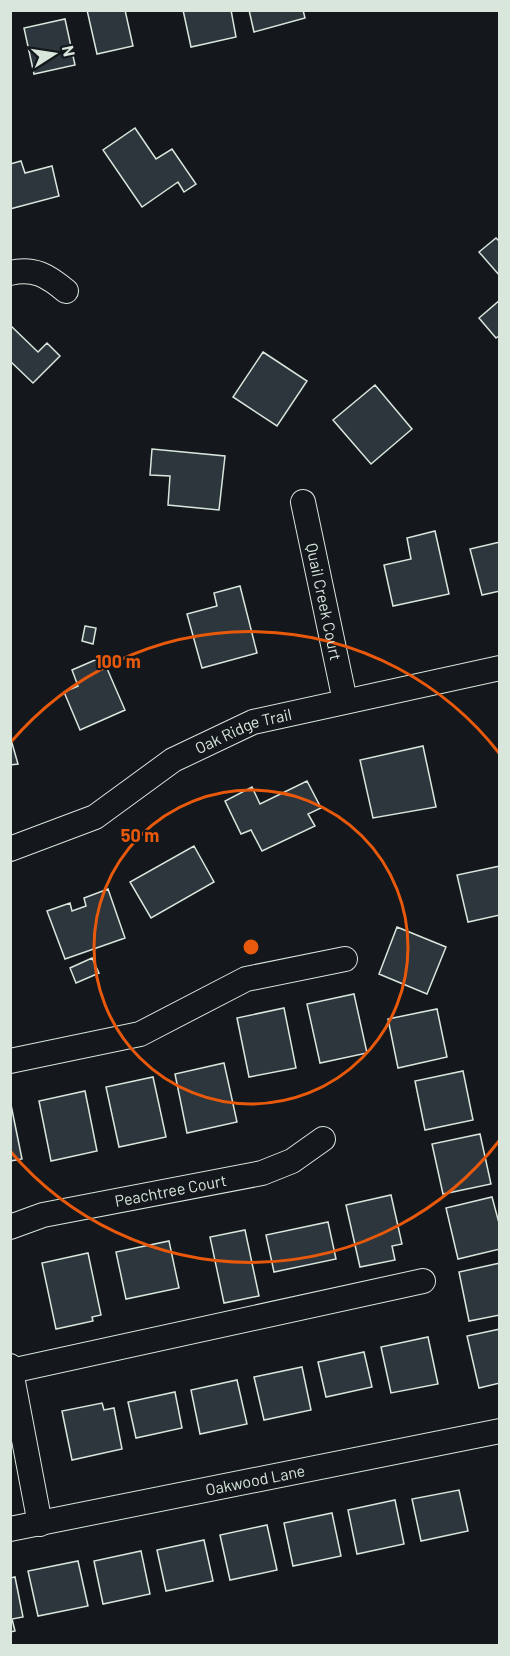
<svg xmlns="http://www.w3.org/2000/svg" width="510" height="1656" font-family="Barlow,sans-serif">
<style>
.building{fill:#2c363c;stroke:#d8e6dc;stroke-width:1.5}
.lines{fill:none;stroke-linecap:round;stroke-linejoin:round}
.minor-casing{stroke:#d8e6dc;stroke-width:26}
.minor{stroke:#14181c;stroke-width:24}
.ring{fill:none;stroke:#e8590c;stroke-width:3}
.labels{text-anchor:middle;stroke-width:4.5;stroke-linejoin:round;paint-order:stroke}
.street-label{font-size:16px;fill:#d8e6dc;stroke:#14181c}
.centre{fill:#e8590c;stroke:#14181c;stroke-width:3}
.ring-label{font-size:18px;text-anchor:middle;font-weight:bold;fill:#e8590c;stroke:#14181c;stroke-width:4.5;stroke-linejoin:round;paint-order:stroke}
</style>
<rect width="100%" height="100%" fill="#14181c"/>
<!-- building -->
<path class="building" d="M87,10H125L133,46L97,54Z
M183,10H231L236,37L191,47Z
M249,10H303L305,18L254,32Z
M65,19L75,65L34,74L24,28Z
M135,128L156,159L172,149L196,184L184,192L178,182L142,207L103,150Z
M21,161L25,173L52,166L59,196L10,209V164Z
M496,238L500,242V276L479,252Z
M500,300V335L496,338L479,318Z
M10,325L38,352L47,343L60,356L33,383L10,361Z
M263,352L307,381L277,426L233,397Z
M375,385L412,429L371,464L333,420Z
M152,449L225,456L219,510L168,505L170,476L150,475Z
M435,531L449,594L393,606L384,565L411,559L407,538Z
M500,542V591L482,595L470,549Z
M240,586L257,653L202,668L187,614L217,606L214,593Z
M85,626L96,628L93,644L82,641Z
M102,657L125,710L80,730L64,692L78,686L72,670Z
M10,736L18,764L10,765Z
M423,746L436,807L373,818L360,760Z
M307,781L321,808L308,814L315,826L262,851L251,830L241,834L225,801L252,787L260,804Z
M194,846L214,882L151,918L130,882Z
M500,866V915L468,922L457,875Z
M108,889L125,938L65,959L47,911L70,903L72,911L86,906L84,898Z
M397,927L446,947L427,994L379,974Z
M92,958L99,973L76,983L70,968Z
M354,994L367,1053L320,1063L307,1004Z
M284,1008L296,1068L249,1077L237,1018Z
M437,1009L447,1057L398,1068L388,1019Z
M224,1063L237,1122L187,1133L175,1074Z
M463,1071L473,1120L425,1130L415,1081Z
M153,1077L166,1137L119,1147L106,1087Z
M85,1091L97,1151L51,1161L39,1101Z
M10,1100L22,1159L10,1161Z
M480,1134L491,1184L443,1194L432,1144Z
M391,1195L402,1244L392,1246L395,1260L360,1267L346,1205Z
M492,1197L499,1223L500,1249L458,1259L446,1208Z
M328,1222L336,1259L274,1272L266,1235Z
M245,1230L259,1296L224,1303L210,1237Z
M169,1241L179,1288L126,1299L116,1252Z
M88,1253L101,1315L92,1317L93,1321L56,1329L42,1263Z
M500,1263V1315L469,1321L459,1272Z
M500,1329V1383L479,1388L467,1336Z
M428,1337L438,1384L391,1393L381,1347Z
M364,1352L372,1387L326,1397L318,1362Z
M302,1367L311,1410L264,1420L254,1377Z
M237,1380L247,1424L200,1434L191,1390Z
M175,1392L182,1428L136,1438L128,1402Z
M102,1403L104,1410L114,1408L122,1449L72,1460L62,1411Z
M459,1490L468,1531L421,1541L412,1499Z
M395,1500L404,1544L357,1554L348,1510Z
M332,1513L341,1556L293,1566L284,1523Z
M267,1525L277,1570L230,1580L220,1535Z
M204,1540L213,1581L166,1591L157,1550Z
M141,1551L150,1594L103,1604L94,1561Z
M78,1561L88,1606L38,1616L28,1571Z
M15,1577L23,1617L12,1619L15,1631L10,1632V1578Z"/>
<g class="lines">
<!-- minor casing -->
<g class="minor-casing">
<g id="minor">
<path d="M10,273C34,267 48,276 66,291"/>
<path id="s1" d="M303,502L345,701"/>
<path id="s2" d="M10,849L95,817L173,760L253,722L500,668"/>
<path d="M10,1061L140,1034L246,979L345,959"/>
<path id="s3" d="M10,1227L43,1215L262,1173L292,1161L323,1139"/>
<path d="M10,1366L40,1524"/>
<path d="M11,1371L423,1281"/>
<path id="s4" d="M10,1529L500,1431"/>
</g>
</g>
<!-- minor -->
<use href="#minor" class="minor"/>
</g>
<!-- distance rings -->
<g class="ring">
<circle cx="251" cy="947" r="157"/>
<path d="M499 1141A315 315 0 0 1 11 1152M11 742A315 315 0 0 1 499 753"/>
</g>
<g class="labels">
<!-- street labels -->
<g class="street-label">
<text dy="6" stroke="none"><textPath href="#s1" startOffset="102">Quail Creek Court</textPath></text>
<text dy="6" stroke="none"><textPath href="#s2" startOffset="264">Oak Ridge Trail</textPath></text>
<text dy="6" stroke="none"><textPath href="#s3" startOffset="165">Peachtree Court</textPath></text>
<text dy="6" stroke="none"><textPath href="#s4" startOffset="250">Oakwood Lane</textPath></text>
</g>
</g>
<circle cx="251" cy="947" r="9" class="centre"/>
<g class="ring-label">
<text x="118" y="668">100 m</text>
<text x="140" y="842">50 m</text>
</g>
<!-- border -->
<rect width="510" height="1656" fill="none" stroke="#d8e6dc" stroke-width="24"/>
<!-- north arrow -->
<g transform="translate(54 54) rotate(78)" stroke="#14181c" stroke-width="4.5" paint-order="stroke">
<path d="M0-4.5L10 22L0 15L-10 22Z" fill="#d8e6dc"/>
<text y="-9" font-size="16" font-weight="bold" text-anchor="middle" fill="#d8e6dc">N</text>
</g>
</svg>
